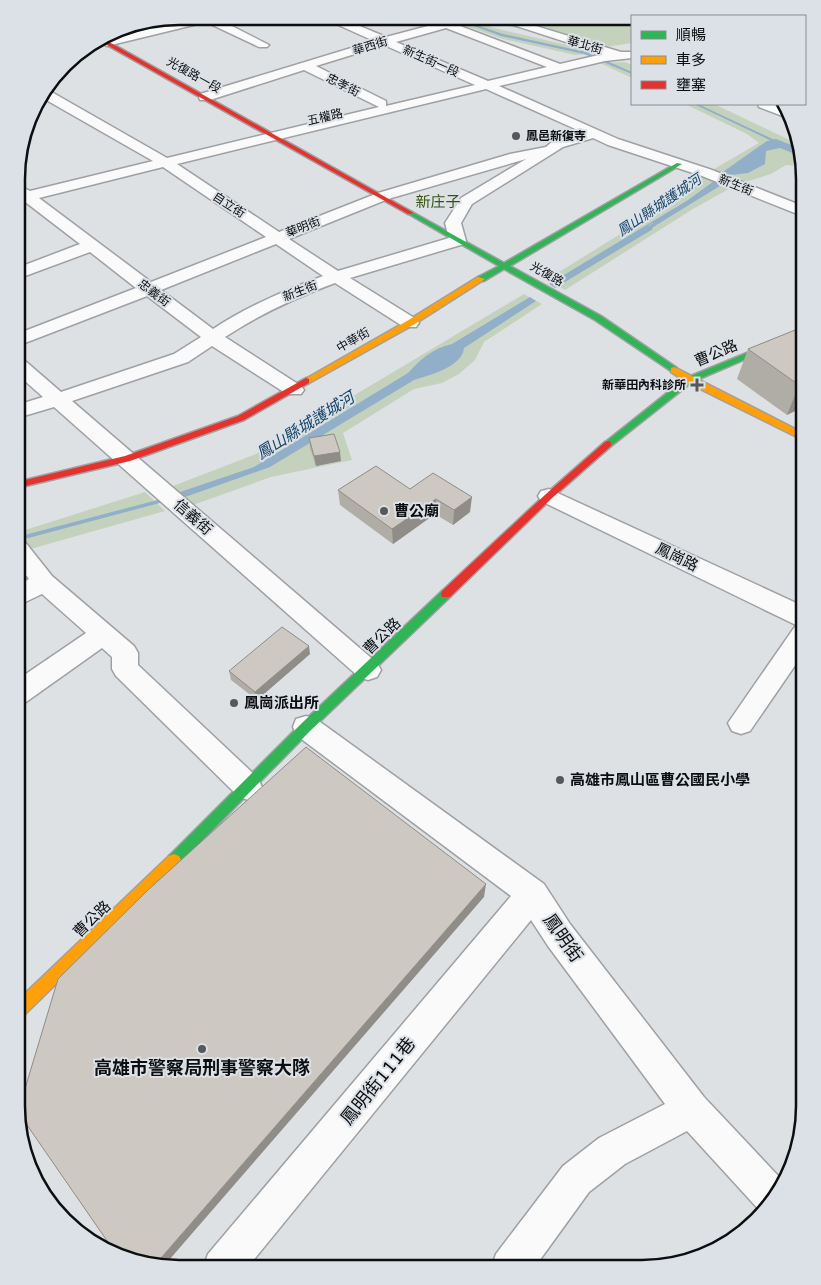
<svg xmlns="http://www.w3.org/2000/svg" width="821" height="1285" font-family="'Varela Round','Noto Sans TC',sans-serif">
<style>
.green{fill:#c4d2bd}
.water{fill:#91afc8}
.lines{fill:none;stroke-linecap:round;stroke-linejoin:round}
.stream{fill:#91afc8;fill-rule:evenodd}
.street-casing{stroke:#9ea0a3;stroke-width:3}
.fast-casing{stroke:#9ea0a3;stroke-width:3}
.slow-casing{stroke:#9ea0a3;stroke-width:3}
.jam-casing{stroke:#9ea0a3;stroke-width:3}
.street{fill:#fafafb;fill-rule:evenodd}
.fast{fill:#30b455;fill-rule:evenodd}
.slow{fill:#ff9f0a;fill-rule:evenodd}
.jam{fill:#e5322d;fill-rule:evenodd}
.wall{fill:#b0aca6}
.shaded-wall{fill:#908c87}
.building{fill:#cdc8c1;stroke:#908c87}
.poi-dot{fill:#56585a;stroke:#dbe1e7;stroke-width:2}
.labels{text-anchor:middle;stroke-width:4;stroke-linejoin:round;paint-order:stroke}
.far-street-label{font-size:12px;fill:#0c0e10;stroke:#dbe1e7}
.far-poi-label{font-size:12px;font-weight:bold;fill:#0c0e10;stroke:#dbe1e7;text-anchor:start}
.far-water-label{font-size:14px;font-style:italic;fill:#164569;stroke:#dbe1e7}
.far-quarter-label{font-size:15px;fill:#38530c;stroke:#dbe1e7}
.street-label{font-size:15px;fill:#0c0e10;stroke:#dbe1e7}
.poi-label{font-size:15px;font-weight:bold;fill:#0c0e10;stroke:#dbe1e7;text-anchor:start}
.water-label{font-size:16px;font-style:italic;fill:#164569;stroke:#dbe1e7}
.near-street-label{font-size:18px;fill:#0c0e10;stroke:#dbe1e7}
.near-poi-label{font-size:18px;font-weight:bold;fill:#0c0e10;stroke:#dbe1e7}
.rim{fill:none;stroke:#0c0e10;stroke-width:2.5}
</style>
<rect width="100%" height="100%" fill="#dee1e4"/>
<!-- green -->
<path class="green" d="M441,17H460L494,28L601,53L575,55L503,39Z
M471,17L632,18V43L599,48Z
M625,62L632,65V78L600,63Z
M685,104H714L798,144L802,167L786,165L771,174L736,185L693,209L565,290L546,280L651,215L696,185L707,173L759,143L747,134Z
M524,294L542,304L484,342L475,360L459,374L442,383L414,389L343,433L352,460L271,477L193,505L173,486L256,454Z
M145,492L165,511L27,550L22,531Z"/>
<!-- water -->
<path class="water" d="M776,139L799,148L800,156L780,148L766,151L765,164L748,173L731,175L726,179L717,176L767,141Z
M714,181L723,184L658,224L652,223L648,226L653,229L555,288L549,284L688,200Z
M530,297L536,301L464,348C462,367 430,375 414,380L270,467L185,497L180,492L254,467L408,373C422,358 432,349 452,344Z"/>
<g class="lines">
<!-- stream -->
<path class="stream" d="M449,17H453L503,34L586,52L632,72V74L584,54L501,36Z
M694,104H698L781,143L778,144Z
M661,218L665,219L645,233H641V231Z
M169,497L171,498L172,499L171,500L17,541V537Z"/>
<!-- street casing -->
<g class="street-casing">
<path id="street" d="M198,16H221L218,19L269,45L267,47H259L206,22L107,46L101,43L103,41Z
M324,17H338L386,37L447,21L560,64L603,54L489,17H506L621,52H632V58L605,61L499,86L618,139L712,170L805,207V217L702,176L608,145L593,138L563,147L472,204L461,223L466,241L464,244L350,278L416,319L419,323L416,327H404L335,283C295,298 260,314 225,337L301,386L304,390L301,394H287L212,346L188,362L72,401L377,663L381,670L377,677L368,680L359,677L54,407L17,418V405L43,397L17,374V358L24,360L61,392L174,354L201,337L147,296L17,346V334L136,288L90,252L17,279V268L80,244L24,201L18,202V185L30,191L153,161L41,97L46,90H48L167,158L379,107L304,70L210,100H200L199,97L200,94L374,41L325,19ZM446,28L547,67L488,81L396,42ZM384,45L475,85L386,106V101L316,66ZM486,89L582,132L553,141L546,147L510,154L378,193L279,232L177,164ZM526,159L461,198L445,223L449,238L338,271L289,239L388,199ZM163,167L266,237L151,282L39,198ZM276,244L323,276C284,291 248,306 213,329L161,290Z
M758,104C772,104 788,104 793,120L759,107Z
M549,489L805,607V651L750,731L741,734L732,731L728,723L796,625L541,501L538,496L541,491Z
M17,540L25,542L52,576L134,646L138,653V665L258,778L262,787L258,796L248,800L238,796L116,676L112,669V657L102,648L26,702L17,705V680L86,633L42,594L17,606V586L29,579L17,564Z
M306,716L316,719L544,884L570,924L704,1097L784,1182L771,1205L761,1212L687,1131L625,1164L589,1192L534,1268H491L496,1254L563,1166L599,1138L665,1104L548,946L531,920L247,1268H203L208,1254L511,896L296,735L293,727L296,719Z"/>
</g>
<!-- fast casing -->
<g class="fast-casing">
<path id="fast" d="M677,163L682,164L510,266L601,316L677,368V372L674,373L595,320L504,269L484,281H478V277L499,266L407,213L412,212L504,263Z
M776,341L783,343L692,382L611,446H605L603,444L686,378Z
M446,590L451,594L450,597L310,731L179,864L174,866L169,864L167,860L169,856L302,723L442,591Z"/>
</g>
<!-- slow casing -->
<g class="slow-casing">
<path id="slow" d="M478,277L485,279L413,325L309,383L306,384L302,381L407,321Z
M674,367L805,434V441L686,382L671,372V368Z
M174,854L179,856L181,860L179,864L21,1018L16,1020V1002L169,856Z"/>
</g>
<!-- jam casing -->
<g class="jam-casing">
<path id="jam" d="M102,38L412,212L413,213L408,214L98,40Z
M306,378L309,379V383L244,420L130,461L17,488V482L125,456L238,416Z
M608,441L611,442V446L552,498L450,597H442L441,594L442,591L546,494L605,442Z"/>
</g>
<!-- street -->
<use href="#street" class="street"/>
<!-- fast -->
<use href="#fast" class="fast"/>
<!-- slow -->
<use href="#slow" class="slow"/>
<!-- jam -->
<use href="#jam" class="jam"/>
</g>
<!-- wall -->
<path class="wall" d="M805,326V418L795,411L787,415L737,379L748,349Z
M309,438L341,461L316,466L310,448Z
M410,489L470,512L453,525L435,514L393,544L340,505L338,490Z
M310,654L257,700L231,680L229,671Z"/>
<!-- shaded-wall -->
<path class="shaded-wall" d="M805,382V389L795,411L787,415L799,385Z
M340,452L341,461L316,466L314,456Z
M472,497L470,512L453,525L454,510Z
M436,499L435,514L393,544L392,529Z
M309,646L310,654L257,700L255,692Z
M486,884L484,897L163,1267H158L154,1266Z"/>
<!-- building -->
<path class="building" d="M805,326V382L799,385L748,349Z
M334,434L340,452L314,456L309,438Z
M376,466L410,489L433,473L472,497L454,510L436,499L392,529L338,490Z
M282,627L309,646L255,692L229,671Z
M306,747L486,884L154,1266L112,1248L18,1112L58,979L148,890Z"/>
<!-- markers -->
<g class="poi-dot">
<circle cx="516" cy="136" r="5"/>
<path d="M694.5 377.5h5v5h5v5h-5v5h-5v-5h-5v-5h5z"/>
<circle cx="384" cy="511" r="5"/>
<circle cx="234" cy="703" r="5"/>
<circle cx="560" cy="780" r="5"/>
<circle cx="202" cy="1049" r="5"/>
</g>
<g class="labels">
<!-- far-street labels -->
<g class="far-street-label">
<text transform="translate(585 45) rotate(16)" y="4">華北街</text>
<text transform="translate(370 46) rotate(-17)" y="4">華西街</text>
<text transform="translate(431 61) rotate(24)" y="4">新生街一段</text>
<text transform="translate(194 75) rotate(29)" y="4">光復路一段</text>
<text transform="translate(343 85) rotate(27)" y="4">忠孝街</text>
<text transform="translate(325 117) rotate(-13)" y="4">五權路</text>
<text transform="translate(736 185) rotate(22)" y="4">新生街</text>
<text transform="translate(229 205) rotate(33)" y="4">自立街</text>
<text transform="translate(303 227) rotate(-21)" y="4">華明街</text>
<text transform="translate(547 274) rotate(29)" y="4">光復路</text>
<text transform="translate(300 291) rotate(-21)" y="4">新生街</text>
<text transform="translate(154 293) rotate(37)" y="4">忠義街</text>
<text transform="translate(353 340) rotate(-30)" y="4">中華街</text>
</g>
<!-- far-poi labels -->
<g class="far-poi-label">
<text x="526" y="140">鳳邑新復寺</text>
<text x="686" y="389" text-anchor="end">新華田內科診所</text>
</g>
<!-- far-water labels -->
<g class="far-water-label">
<text transform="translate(659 205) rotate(-34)" y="5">鳳山縣城護城河</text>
</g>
<!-- far-quarter labels -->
<g class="far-quarter-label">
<text x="438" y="207">新庄子</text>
</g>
<!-- street labels -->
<g class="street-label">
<text transform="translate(716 353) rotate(-23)" y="5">曹公路</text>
<text transform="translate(193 517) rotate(41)" y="5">信義街</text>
<text transform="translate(677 557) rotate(26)" y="5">鳳崗路</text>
<text transform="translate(382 636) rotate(-44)" y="5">曹公路</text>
<text transform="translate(92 919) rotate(-44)" y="5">曹公路</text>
</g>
<!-- poi labels -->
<g class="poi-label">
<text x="394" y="516">曹公廟</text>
<text x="244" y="708">鳳崗派出所</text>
<text x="570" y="785">高雄市鳳山區曹公國民小學</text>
</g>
<!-- water labels -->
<g class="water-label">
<text transform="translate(305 425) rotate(-32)" y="6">鳳山縣城護城河</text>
</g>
<!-- near-street labels -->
<g class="near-street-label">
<text transform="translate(563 938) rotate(55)" y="6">鳳明街</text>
<text transform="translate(378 1081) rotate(-51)" y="6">鳳明街111巷</text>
</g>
<!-- near-poi labels -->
<g class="near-poi-label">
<text x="202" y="1074">高雄市警察局刑事警察大隊</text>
</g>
</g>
<!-- crop -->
<path d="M0 0H821V1285H0ZM179 25H642A154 154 0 0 1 796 179V1106A154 154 0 0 1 642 1260H179A154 154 0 0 1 25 1106V179A154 154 0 0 1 179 25Z" fill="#dbe1e7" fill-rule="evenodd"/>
<path class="rim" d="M179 25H642A154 154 0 0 1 796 179V1106A154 154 0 0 1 642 1260H179A154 154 0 0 1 25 1106V179A154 154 0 0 1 179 25Z"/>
<!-- legend -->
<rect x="631" y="15" width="175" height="90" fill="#dbe1e7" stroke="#888d91"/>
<rect x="641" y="31" width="25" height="8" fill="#30b455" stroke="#888d91"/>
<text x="676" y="40" font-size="15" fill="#0c0e10">順暢</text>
<rect x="641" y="56" width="25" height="8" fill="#ff9f0a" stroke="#888d91"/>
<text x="676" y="65" font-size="15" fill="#0c0e10">車多</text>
<rect x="641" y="81" width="25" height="8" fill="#e5322d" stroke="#888d91"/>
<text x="676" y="90" font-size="15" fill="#0c0e10">壅塞</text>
</svg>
